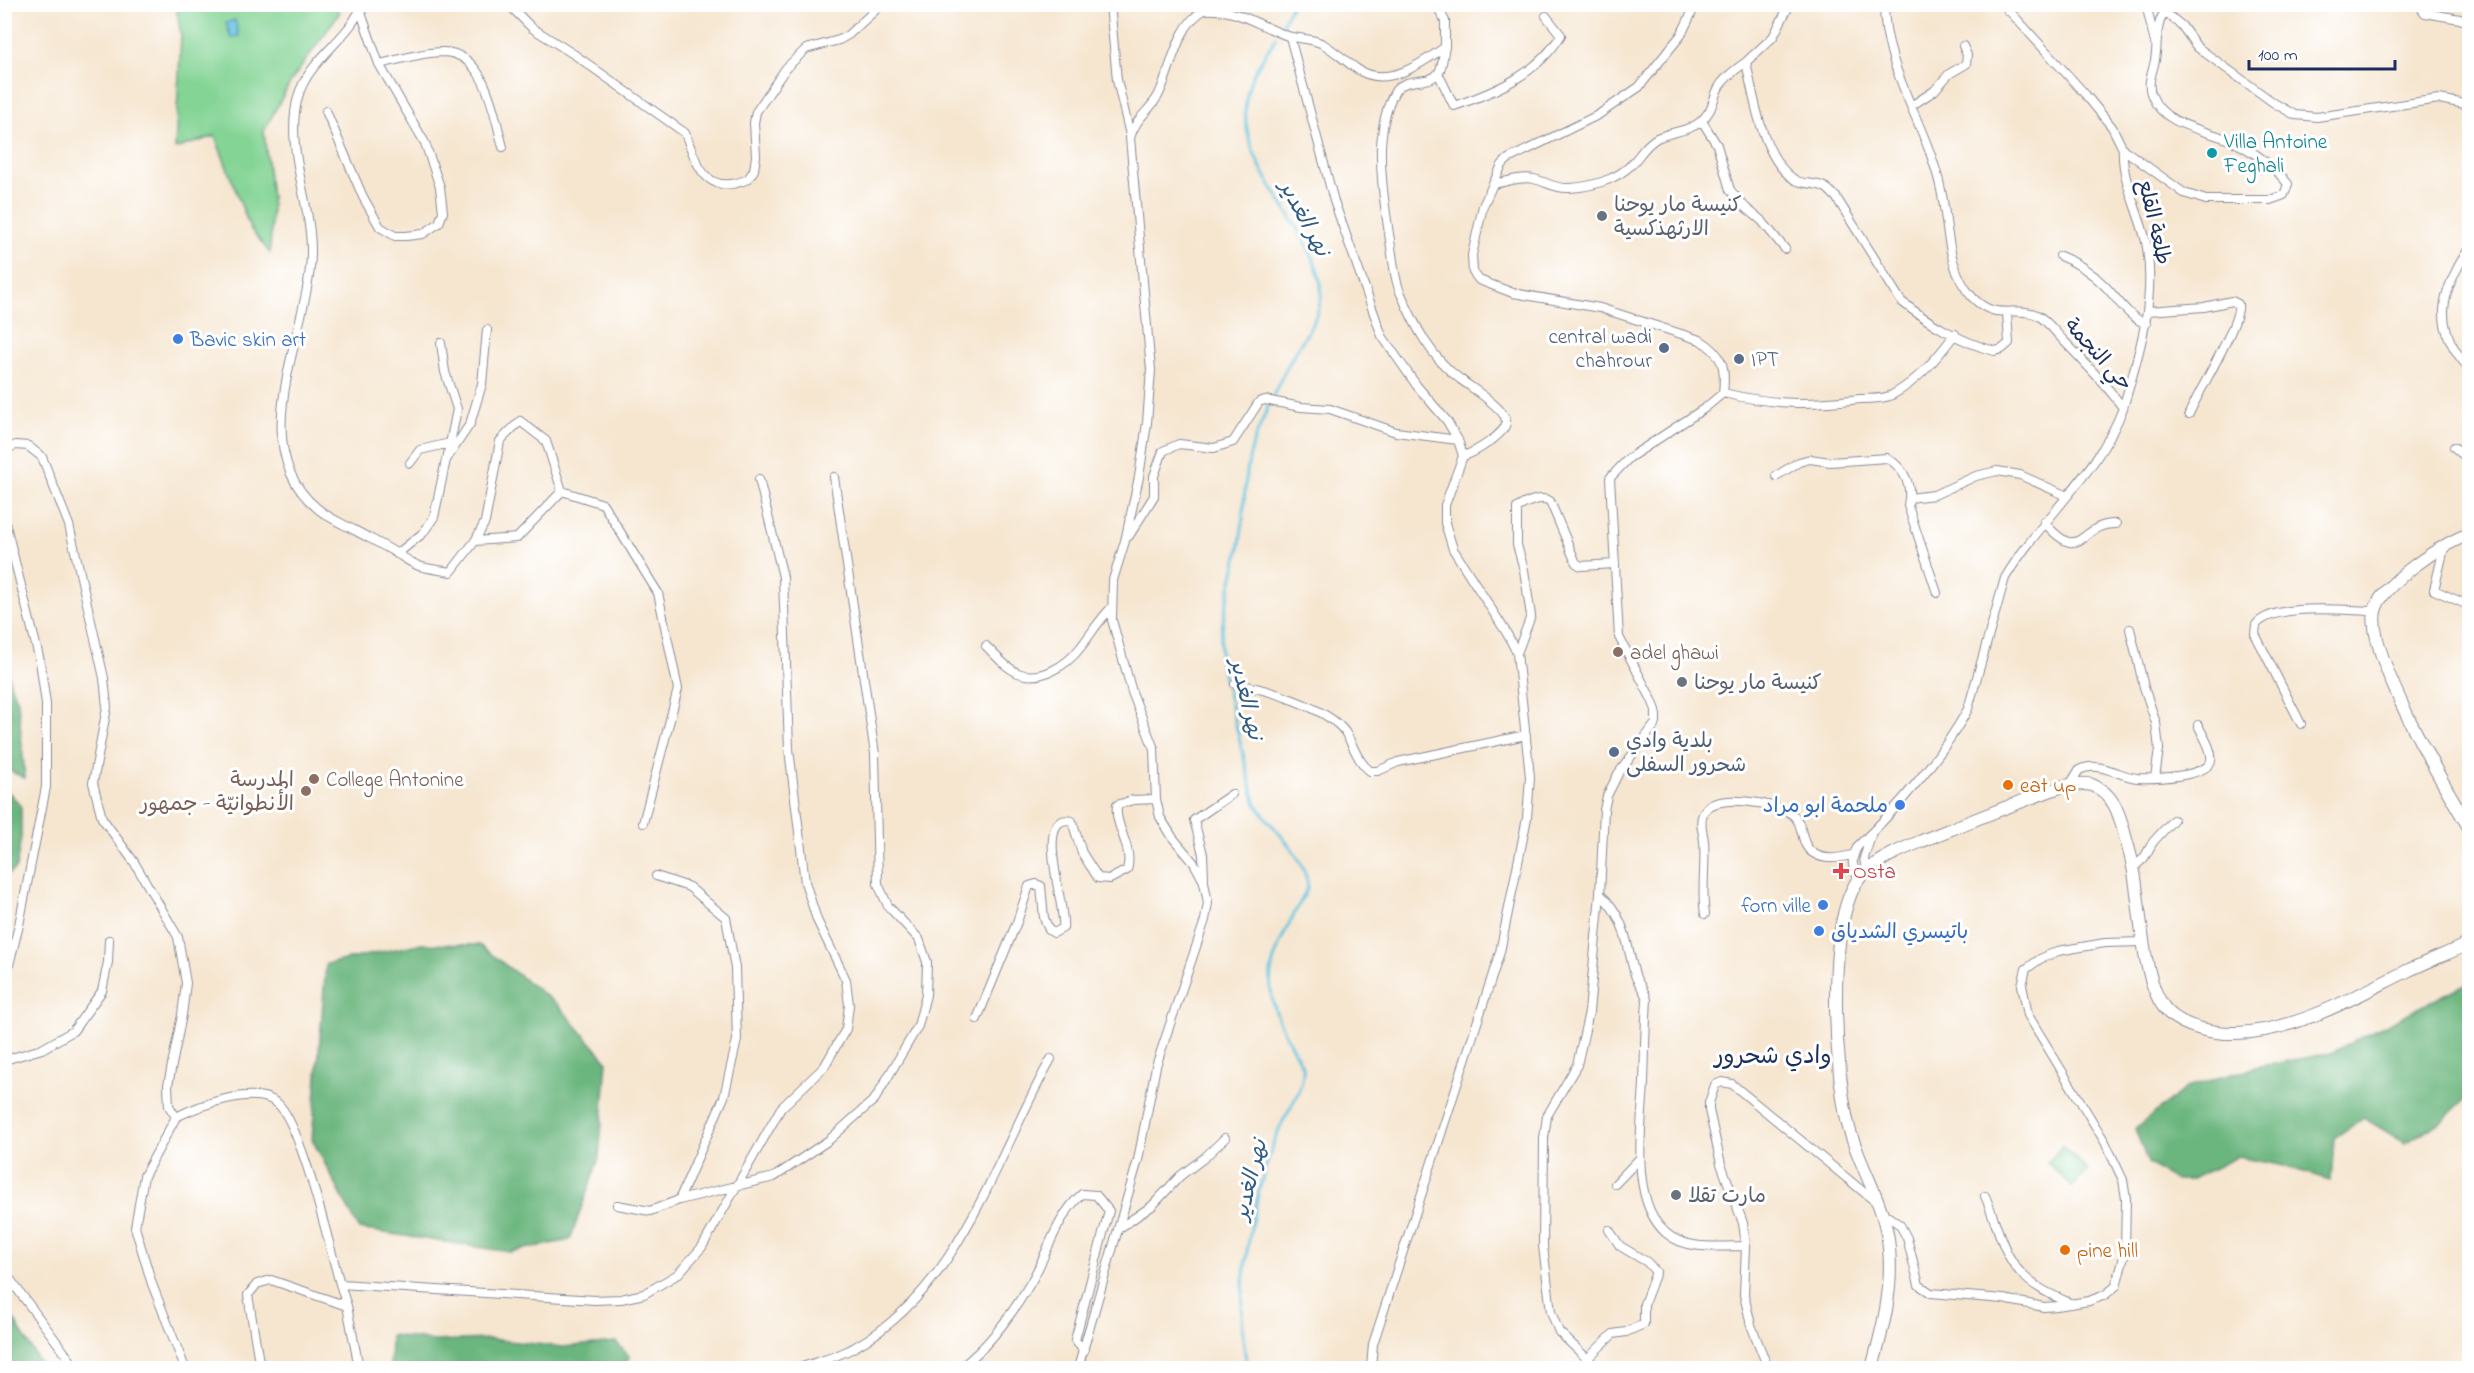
<svg xmlns="http://www.w3.org/2000/svg" width="2474" height="1373" font-family="'Indie Flower','Playpen Sans Arabic',sans-serif">
<style>
.green{fill:#84d495;stroke:#50827a;stroke-width:1.5}
.forest{fill:#6bb67e;stroke:#43726e;stroke-width:1.5}
.water{fill:#62c3e0;stroke:#3e799f;stroke-width:1.5}
.lines{fill:none;stroke-linecap:round;stroke-linejoin:round}
.stream{stroke:#62c3e0;stroke-width:3}
.minor-casing{stroke:#888a97;stroke-width:10}
.secondary-casing{stroke:#888a97;stroke-width:14}
.minor{stroke:#fff;stroke-width:8}
.secondary{stroke:#fff;stroke-width:12}
.culture-dot{fill:#0f9aa8;stroke:#fff;stroke-width:2}
.worship-dot{fill:#6b7280;stroke:#fff;stroke-width:2}
.shop-dot{fill:#3f7fe0;stroke:#fff;stroke-width:2}
.service-dot{fill:#5c6f8a;stroke:#fff;stroke-width:2}
.education-dot{fill:#8d6e63;stroke:#fff;stroke-width:2}
.food-dot{fill:#e8710a;stroke:#fff;stroke-width:2}
.health-dot{fill:#e0444e;stroke:#fff;stroke-width:2}
.labels{text-anchor:middle;stroke-width:6;stroke-linejoin:round;paint-order:stroke}
.culture-label{font-size:21px;fill:#0d838f;stroke:#fff;text-anchor:start}
.worship-label{font-size:21px;fill:#5b616d;stroke:#fff;text-anchor:start}
.street-label{font-size:21px;fill:#1b2f5e;stroke:#fff}
.service-label{font-size:21px;fill:#4e5e75;stroke:#fff;text-anchor:start}
.shop-label{font-size:21px;fill:#366cbe;stroke:#fff;text-anchor:start}
.education-label{font-size:21px;fill:#785e54;stroke:#fff;text-anchor:start}
.food-label{font-size:21px;fill:#c56008;stroke:#fff;text-anchor:start}
.health-label{font-size:21px;fill:#be3a42;stroke:#fff;text-anchor:start}
.water-label{font-size:22px;font-style:italic;fill:#305b85;stroke:#fff}
.quarter-label{font-size:24px;fill:#1b2f5e;stroke:#fff}
</style>
<rect width="100%" height="100%" fill="#fff"/>
<filter id="ink" filterUnits="userSpaceOnUse"><feTurbulence type="fractalNoise" baseFrequency=".0167" numOctaves="2"/><feDisplacementMap in="SourceGraphic" scale="12" xChannelSelector="R" yChannelSelector="G"/><feConvolveMatrix kernelMatrix="1 2 1 2 8 2 1 2 1" color-interpolation-filters="sRGB"/></filter>
<filter id="wash" filterUnits="userSpaceOnUse"><feTurbulence type="fractalNoise" baseFrequency=".008" numOctaves="4" result="noise"/><feDisplacementMap in="SourceGraphic" scale="24" xChannelSelector="R" yChannelSelector="G"/><feGaussianBlur stdDeviation="1.35" result="paint"/><feColorMatrix in="noise" values="0 0 0 0 0 0 0 0 0 0 0 0 0 0 0 0 0 1.4 0 .05"/><feComposite in="paint" operator="in"/></filter>
<g filter="url(#wash)">
<rect width="100%" height="100%" fill="#f6e6d0"/>
<!-- green -->
<path class="green" d="M332,4L340,12L291,81L264,131L272,207L270,253L250,228L215,136L175,149L181,36L176,5Z
M2063,1146L2088,1171L2072,1187L2047,1162Z"/>
<!-- forest -->
<path class="forest" d="M4,625L10,684L18,701L25,778L5,769Z
M5,788L21,806V837L16,868L5,877Z
M418,944L479,945L558,1005L607,1061L599,1158L570,1240L510,1252L359,1229L312,1139L326,964Z
M2469,982V1095L2441,1122L2405,1143L2364,1118L2334,1138L2331,1180L2280,1165L2237,1157L2190,1180H2174L2148,1163L2135,1129L2187,1087L2256,1067L2331,1053Z
M5,1305L43,1368H5Z
M391,1335L434,1341L489,1339L563,1347L616,1342L630,1357L623,1368H390Z"/>
<!-- water -->
<path class="water" d="M235,20L239,36L231,38L226,23Z"/>
<g class="lines">
<!-- stream -->
<path class="stream" d="M1281,27L1292,4
M1248,1368C1232,1303 1252,1201 1275,1139C1283,1115 1305,1093 1303,1067C1287,1039 1264,1001 1272,967C1278,940 1296,912 1308,887C1304,850 1272,832 1255,802L1221,665C1217,626 1232,587 1239,549C1246,514 1242,475 1254,441C1264,416 1275,390 1287,367C1298,344 1318,323 1321,298C1323,282 1316,264 1309,250C1284,197 1227,144 1251,80C1257,64 1268,52 1276,37"/>
</g>
</g>
<g filter="url(#ink)">
<g class="lines">
<!-- minor casing -->
<g class="minor-casing">
<path id="minor" d="M362,4C352,37 308,59 298,97C284,148 312,202 311,254C309,332 242,446 317,508C328,518 343,524 356,531C369,538 383,545 396,553C403,557 411,563 419,566C429,569 441,570 451,572L475,541L485,522L500,441L520,421L546,441L562,491L517,538L475,541
M508,4L532,28L575,55L685,133C697,164 705,198 748,179L754,170L756,156L754,123L756,112L786,68L806,49L839,40L848,35L882,4
M1110,4L1117,80L1130,135
M2003,4L2085,94L2112,127L2123,149L2184,193L2206,200H2270L2284,195L2288,184C2275,167 2257,154 2238,144C2211,129 2165,129 2152,96C2146,84 2153,72 2155,60C2158,44 2155,24 2165,12L2182,26L2197,47L2274,103L2295,115L2317,117L2439,99L2470,105
M2146,4L2155,43
M2424,4L2422,9L2425,13L2460,19L2470,23
M2008,11L2018,4
M1290,37L1334,201L1382,336L1417,386L1447,421L1458,440L1463,456L1445,505V523L1453,549L1506,632L1517,653L1530,777L1527,818L1500,952L1373,1344L1371,1368
M1445,47C1443,54 1443,63 1440,70C1432,88 1404,74 1394,93C1386,108 1382,130 1381,146C1380,182 1387,219 1392,254C1394,267 1395,282 1401,294C1415,326 1431,358 1460,379C1470,387 1505,408 1506,421C1508,433 1474,453 1463,456
M1746,62L1773,37L1790,4
M379,64C399,60 422,52 443,52C487,53 494,116 503,147
M1438,73L1454,106C1495,92 1538,74 1561,35L1546,16
M1911,106L1934,91L1949,74L1966,64L1967,55L1963,46
M326,111L363,197L380,227L395,236H406L423,234L439,223L443,212L440,187L425,143L379,64L360,10
M1702,121L1717,145L1730,190L1745,207L1762,221L1785,249
M1493,184L1502,165L1508,159L1598,115L1639,87L1681,35L1696,4
M2470,247C2441,291 2430,327 2470,369
M2060,256C2076,262 2092,273 2104,285C2118,299 2127,316 2146,324
M2148,311L2204,307L2232,301L2238,304C2242,321 2198,392 2189,414
M441,343L445,372L457,409L448,454
M1723,393C1774,405 1809,405 1860,399C1871,398 1882,400 1892,395C1919,380 1937,358 1955,334
M2123,408C2139,354 2157,299 2146,242C2139,211 2121,180 2123,149
M2454,447L2470,461
M4,450L16,445L28,446L42,457L69,525L104,678L107,707L93,783L102,818L134,862L178,937L186,983L182,1015L168,1085L169,1106L176,1117L144,1176L135,1227L152,1284L185,1368
M410,463L420,450L450,443
M1776,476L1799,462L1810,459L1830,462L1887,458C1901,466 1911,481 1909,498
M562,491L603,504L658,593L678,689L643,823
M4,518L40,661L46,704V787L19,925L4,985
M2044,522C2083,567 2078,523 2116,524
M1129,536L1154,496V476L1163,451L1179,444L1214,448L1233,442L1259,402L1265,400L1301,407L1330,409L1396,432L1458,440
M2445,544L2434,590L2470,606
M397,554L423,533L434,517L446,460L470,424L482,384L487,330
M1937,593L1908,506L1909,498L1934,495L1976,476L1997,471L2020,475L2067,496
M2130,629L2144,687L2156,723L2159,749L2155,778
M986,646C995,655 1006,668 1018,673C1041,682 1067,665 1080,648C1091,634 1099,620 1112,607
M1517,653L1531,616L1524,570L1517,545V508C1526,502 1540,496 1550,501L1576,563L1581,566L1615,564
M1235,684C1264,688 1328,708 1345,732C1354,746 1357,761 1370,771H1378L1398,762L1526,735
M2301,724L2255,634L2256,625C2273,602 2348,611 2375,611
M2069,786L2079,770C2099,760 2117,776 2137,778C2152,779 2209,777 2211,760C2213,750 2202,734 2198,725
M2133,868L2144,858L2153,842L2173,820
M1866,871L1864,858L1871,836
M656,876L689,887L726,918L735,968L737,1040L724,1097L679,1200L774,1177L829,1140L875,1099L918,1026L926,995L927,962L919,939L888,906L878,884L875,754L834,477
M1204,878L1203,854L1194,820L1232,794
M1859,879C1852,867 1850,859 1858,846C1896,810 1943,755 1968,709L2005,578C2040,519 2099,473 2123,408C2105,383 2084,362 2063,340C2055,332 2047,320 2037,315C2014,305 1997,322 1973,298C1946,269 1949,226 1941,190C1928,127 1884,70 1884,4
M1600,894C1627,919 1626,944 1635,975C1638,984 1645,990 1647,1000C1645,1028 1645,1055 1644,1083C1642,1127 1629,1200 1666,1233C1686,1251 1721,1246 1746,1246
M1705,914C1701,890 1706,865 1704,841C1703,832 1699,822 1703,814C1711,791 1776,803 1792,814C1805,824 1799,844 1813,853C1825,861 1839,858 1852,855
M977,1019L1017,922L1029,886L1036,884L1041,886L1044,918L1049,930L1054,933L1063,928C1067,909 1032,811 1072,821L1082,853L1098,878L1110,879L1127,870C1134,847 1114,827 1117,805L1133,800L1156,799
M4,1056L8,1059L42,1049L73,1031L102,991L108,962L109,940
M176,1117C200,1105 254,1085 277,1103C301,1122 330,1249 340,1284L595,1300L621,1299L644,1294L678,1274L702,1247L781,1108L824,1067L846,1029L849,1005L846,980L817,920L805,882L789,749L783,577L759,479
M1615,1184L1640,1158
M1985,1196C1996,1220 2002,1253 2020,1272C2034,1288 2054,1296 2072,1304
M617,1205L650,1211L679,1200
M1880,1211L1900,1225L1907,1238L1919,1285L1931,1293L2003,1299L2044,1307L2057,1306L2089,1301L2105,1295L2116,1286L2125,1253L2126,1199L2123,1180L2105,1142L2028,1015L2022,985L2026,969L2040,959L2058,951L2105,943L2143,942
M1118,1229L1152,1206L1180,1176L1204,1158L1225,1138
M4,1271L76,1368
M340,1284L347,1306L359,1368
M1587,1359L1613,1334L1626,1332L1644,1324V1304L1656,1272L1647,1262L1620,1246L1609,1230
M260,1368L248,1295L257,1284L271,1280L347,1306
M799,1368C817,1362 838,1357 855,1347C961,1288 995,1158 1051,1059
M960,1368C988,1347 1013,1313 1031,1282C1048,1253 1056,1217 1082,1194L1096,1195L1109,1211L1075,1340L1084,1351
M1078,1368L1138,1160L1156,1066L1205,920L1208,903L1204,882L1194,863L1173,838L1160,817L1156,799L1154,749L1132,692L1112,620L1113,580L1125,541L1139,477L1147,423L1151,370L1130,138C1136,117 1148,113 1158,96C1172,69 1176,26 1204,10C1235,7 1259,26 1288,36C1299,39 1311,38 1323,44C1335,51 1345,61 1357,69C1386,89 1421,64 1445,47V21L1436,4
M1597,1368L1559,1332L1551,1312L1543,1246L1544,1138L1547,1116L1577,1065L1589,1012L1600,894L1604,810L1607,796L1618,774L1656,723V710L1652,700L1619,637L1610,478L1629,458L1705,408L1723,393C1726,367 1723,354 1700,340L1600,308L1513,293L1479,280L1473,272L1472,255L1483,206L1493,184C1506,182 1521,176 1534,179C1547,182 1555,189 1569,188C1590,187 1617,180 1632,164C1640,155 1646,144 1657,138C1671,131 1688,132 1700,122C1712,112 1712,103 1717,91C1722,79 1736,69 1746,62C1754,98 1762,159 1795,180C1804,185 1817,182 1826,188C1830,190 1833,195 1836,197L1901,301C1927,322 1962,343 1995,351L2002,349L2009,343L2007,313
M1768,1368L1751,1325L1744,1295L1746,1246L1743,1223L1721,1164L1709,1110V1103L1715,1085L1722,1082L1732,1084L1877,1203"/>
</g>
<!-- secondary casing -->
<g class="secondary-casing">
<path id="secondary" d="M2470,534C2444,542 2381,584 2375,611C2366,654 2446,789 2470,829
M1872,1368C1883,1328 1893,1290 1889,1248C1886,1206 1860,1168 1849,1128C1835,1076 1823,909 1865,872C1883,856 1908,847 1929,838C1973,820 2017,803 2060,787C2071,785 2081,782 2092,785C2113,793 2119,813 2124,832C2127,844 2131,855 2133,867C2141,904 2141,985 2168,1012C2184,1028 2216,1034 2237,1033C2297,1031 2354,997 2407,971C2428,961 2449,953 2470,943"/>
</g>
<!-- minor -->
<use href="#minor" class="minor"/>
<!-- secondary -->
<use href="#secondary" class="secondary"/>
</g>
</g>
<!-- markers -->
<circle class="culture-dot" cx="2212" cy="153" r="6"/>
<g class="worship-dot">
<circle cx="1602" cy="216" r="6"/>
<circle cx="1682" cy="682" r="6"/>
<circle cx="1676" cy="1195" r="6"/>
</g>
<g class="shop-dot">
<circle cx="178" cy="339" r="6"/>
<circle cx="1900" cy="805" r="6"/>
<circle cx="1823" cy="905" r="6"/>
<circle cx="1819" cy="931" r="6"/>
</g>
<g class="service-dot">
<circle cx="1664" cy="348" r="6"/>
<circle cx="1739" cy="359" r="6"/>
<circle cx="1614" cy="752" r="6"/>
</g>
<g class="education-dot">
<circle cx="1618" cy="652" r="6"/>
<circle cx="314" cy="779" r="6"/>
<circle cx="306" cy="791" r="6"/>
</g>
<g class="food-dot">
<circle cx="2008" cy="785" r="6"/>
<circle cx="2065" cy="1250" r="6"/>
</g>
<path class="health-dot" d="M1838 862h6v6h6v6h-6v6h-6v-6h-6v-6h6z"/>
<g class="labels">
<!-- culture labels -->
<g class="culture-label">
<text x="2224" y="148">Villa Antoine<tspan x="2224" dy="24">Feghali</tspan></text>
</g>
<!-- worship labels -->
<g class="worship-label">
<text x="1614" y="211">كنيسة مار يوحنا<tspan x="1614" dy="24">الارثهذكسية</tspan></text>
<text x="1694" y="689">كنيسة مار يوحنا</text>
<text x="1688" y="1202">مارت تقلا</text>
</g>
<!-- street labels -->
<g class="street-label">
<text transform="translate(2155 222) rotate(77)" y="7">طلعة القلع</text>
<text transform="translate(2099 354) rotate(48)" y="7">حي النجمة</text>
</g>
<!-- service labels -->
<g class="service-label">
<text x="1652" y="343" text-anchor="end">central wadi<tspan x="1652" dy="24">chahrour</tspan></text>
<text x="1751" y="366">IPT</text>
<text x="1626" y="747">بلدية وادي<tspan x="1626" dy="24">شحرور السفلى</tspan></text>
</g>
<!-- shop labels -->
<g class="shop-label">
<text x="190" y="346">Bavic skin art</text>
<text x="1888" y="812" text-anchor="end">ملحمة ابو مراد</text>
<text x="1811" y="912" text-anchor="end">forn ville</text>
<text x="1831" y="938">باتيسري الشدياق</text>
</g>
<!-- education labels -->
<g class="education-label">
<text x="1630" y="659">adel ghawi</text>
<text x="294" y="786" text-anchor="end">المدرسة<tspan x="294" dy="24">الأنطوانيّة - جمهور</tspan></text>
<text x="326" y="786">College Antonine</text>
</g>
<!-- food labels -->
<g class="food-label">
<text x="2020" y="792">eat up</text>
<text x="2077" y="1257">pine hill</text>
</g>
<!-- health labels -->
<g class="health-label">
<text x="1853" y="878">Osta</text>
</g>
<!-- water labels -->
<g class="water-label">
<text transform="translate(1306 218) rotate(62)" y="8">نهر الغدير</text>
<text transform="translate(1248 699) rotate(77)" y="8">نهر الغدير</text>
<text transform="translate(1249 1179) rotate(-76)" y="8">نهر الغدير</text>
</g>
<!-- quarter labels -->
<g class="quarter-label">
<text x="1773" y="1063">وادي شحرور</text>
</g>
</g>
<!-- margin -->
<rect width="2474" height="1373" fill="none" stroke="#fff" stroke-width="24"/>
<!-- scale -->
<path d="M2249 60v9h146v-9" fill="none" stroke="#1b2f5e" stroke-width="3"/>
<text x="2258" y="60" font-size="18" fill="#1b2f5e" stroke="#ffffff" stroke-width="4.5" paint-order="stroke">100 m</text>
</svg>
